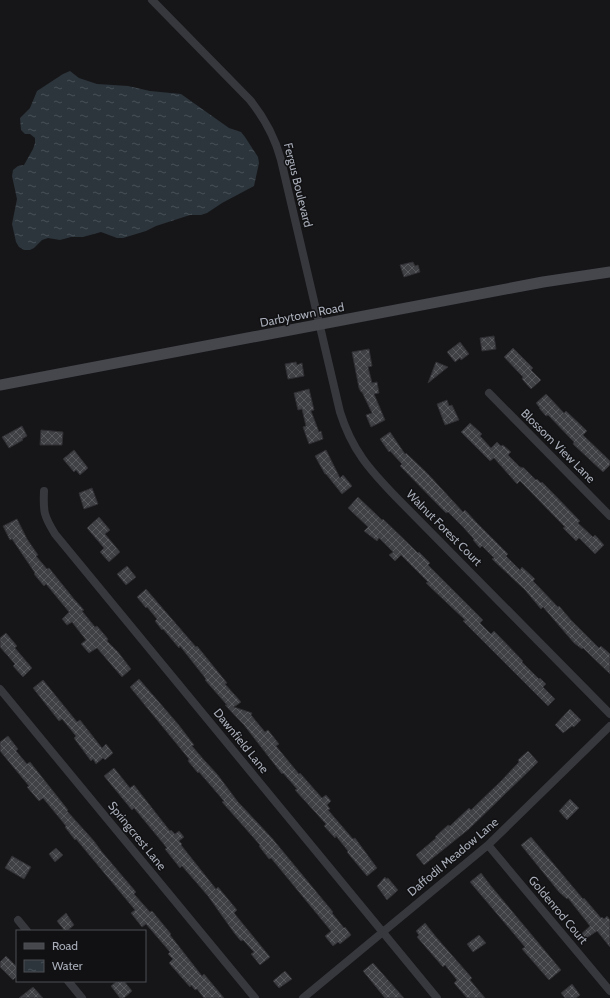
<svg xmlns="http://www.w3.org/2000/svg" width="610" height="998" font-family="Cabin,sans-serif">
<style>
.water{fill:url(#water-ripples)}
.building{fill:url(#building-cross-hatch);stroke:#303034}
.lines{fill:none;stroke-linecap:round;stroke-linejoin:round}
.minor{stroke:#37383d;stroke-width:8}
.secondary{stroke:#45474d;stroke-width:11}
.labels{text-anchor:middle;stroke-width:3;stroke-linejoin:round;paint-order:stroke}
.street-label{font-size:12px;fill:#a8adb8;stroke:#111113}
</style>
<defs>
<pattern id="water-ripples" width="26" height="14" patternUnits="userSpaceOnUse"><rect width="26" height="14" fill="#2c353c"/><path d="M2 4q2-2 4 0t4 0M15 11q2-2 4 0t4 0" fill="none" stroke="#485056"/></pattern>
<pattern id="building-cross-hatch" width="8" height="8" patternUnits="userSpaceOnUse"><rect width="8" height="8" fill="#404145"/><path d="M0 0l8 8M0 8l8-8" fill="none" stroke="#595a5e"/></pattern>
</defs>
<rect width="100%" height="100%" fill="#161618"/>
<!-- water -->
<path class="water" d="M70,71L79,78L97,84L128,86L150,91L181,94L229,128L241,132L245,137L258,157L259,163L254,186L222,203L207,213L201,215H190L156,226L146,231L123,238H117L101,232L83,237H71L60,240L48,238L42,240L34,248L30,250H24L19,247L16,242L12,224L17,199L12,176L13,170L18,166L24,165L33,149L35,143V138L30,134H25L21,130L20,118L30,108L37,91L63,74Z"/>
<!-- building -->
<path class="building" d="M413,262L415,266L418,265L420,272L404,277L400,265Z
M494,336L496,349L482,351L480,338Z
M460,342L469,354L461,360L460,358L455,362L447,352Z
M513,348L533,368L531,370L541,380L531,389L522,379L523,377L504,357Z
M369,349L372,366L368,367L372,383L377,382L379,393L374,394L385,420L371,427L366,415L372,413L362,392H361L359,388L352,352Z
M296,362L297,365L302,363L304,376L288,379L285,364Z
M436,362L448,367L428,383Z
M309,389L314,410L311,411L319,432L321,431L323,439L309,444L303,427L306,426L302,409L298,410L294,393Z
M546,394L564,413L566,411L587,431L583,435L610,461V465L603,472L573,444L574,442L548,415L546,416L539,408H540L536,403Z
M447,400L449,406L452,405L459,420L445,425L437,404Z
M470,423L482,434L480,436L491,448L497,442L501,446L503,445L511,452L508,455L520,467L524,468L536,480L537,479L541,483L542,482L580,521L578,523L593,537L595,535L604,545L595,554L579,538L576,541L563,528L565,527L520,481L517,484L494,458L490,461L461,432Z
M22,426L27,436L22,439L23,440L9,448L2,437Z
M41,430L63,432L62,445H40Z
M390,432L405,454L406,453L428,474L463,512L465,510L476,522L508,554L506,556L520,570L522,567L535,579L533,581L558,607L559,606L571,620L599,648L601,646L610,654V674L583,648L582,649L574,643L543,607L541,609L525,590L492,559L494,558L482,546L480,548L473,540L474,539L463,527L448,512L446,513L400,466L402,464L390,451L389,452L380,439Z
M74,450L88,468L80,475L76,470L74,472L63,459Z
M326,450L340,478L343,475L352,486L342,494L326,474H325L315,456Z
M92,488L98,504L84,509L79,493Z
M358,497L382,520L383,519L418,553L419,552L430,563L428,565L483,620L480,623L491,634L494,631L523,661L522,662L539,679L540,678L546,684L543,687L555,699L548,706L463,621L465,620L426,583L428,582L401,555L395,561L389,555L393,552L379,538L377,541L364,531L368,527L348,508Z
M99,517L110,530L105,534L120,552L109,562L100,552L104,548L87,528Z
M17,519L27,539L38,555L36,556L47,569L49,568L74,599L84,610L82,611L95,627L97,626L108,639L107,641L118,652L131,669L122,677L97,648L89,653L81,644L86,640L72,622L67,625L62,619L69,612L46,584L44,586L34,574L35,573L12,539L10,540L3,526Z
M127,566L136,577L126,585L117,574Z
M146,589L196,647L197,646L227,683L225,684L241,702L234,707L252,713L251,715L265,732L268,730L279,744L276,746L299,774L300,773L322,798L326,795L331,801L327,805L330,809L328,810L353,839L355,838L377,868L367,876L347,852L348,851L336,836L335,838L324,826L326,824L295,790L297,789L283,773L282,774L244,725L225,705H227L205,680L206,679L180,646L179,648L163,629L162,630L155,621L157,619L147,607L146,608L137,597Z
M6,633L17,646L15,648L32,668L23,677L13,666L15,664L0,647V638Z
M139,679L178,724L194,745L192,746L204,760L217,774L238,802L271,837L333,912L332,913L344,928L345,927L351,935L340,944L338,942L333,946L325,936L331,931L271,858L269,859L259,846L260,845L222,802L224,801L199,772L198,773L188,761L189,759L130,687Z
M43,680L77,722L80,720L102,748L106,744L113,753L105,760L103,758L96,764L93,759L91,761L74,738L76,736L62,719L59,721L33,688Z
M570,709L581,720L574,727L572,726L563,733L555,725Z
M8,736L18,749L16,751L27,764L30,762L68,810L67,811L94,841L102,852L136,892L134,894L150,912L152,911L171,934L170,935L202,976L204,974L224,998H204L197,989L195,990L191,985L190,987L169,963L173,959L168,954L170,952L146,924L142,927L131,913L135,910L76,839L75,840L65,827L66,826L43,798L39,801L27,787L29,786L0,751V742Z
M528,751L538,762L469,829L424,865L416,855L436,838L435,837L448,825L450,826L469,808L471,810L501,781L519,762L518,760Z
M114,768L130,788L134,785L170,831L171,830L175,834L179,831L184,837L179,841L182,844L181,845L216,889L218,887L237,910L234,913L270,957L260,965L251,954L254,952L243,940L241,941L235,934L208,896L182,866L180,868L165,849L167,848L134,808L132,810L104,776Z
M570,799L579,808L567,820L559,811Z
M531,837L583,899L584,898L601,918L602,917L604,919L607,916L610,920V947L597,931L582,941L578,937L590,926L568,898L567,899L559,892L521,845Z
M56,848L63,855L55,862L49,854Z
M12,856L31,867L24,879L5,868Z
M481,873L491,886L561,970L549,980L522,949L525,947L470,882Z
M385,877L386,879L388,878L398,890L387,900L377,886Z
M66,913L74,925L67,931H65L57,921Z
M425,923L436,937L472,978L470,980L485,998H467L454,983L457,980L445,965L443,967L417,937L419,935L416,931Z
M479,935L486,943L473,952L467,944Z
M6,956L17,967V976L13,980L0,967V962Z
M373,963L396,989L404,998H385L363,971Z
M285,971L292,979L279,988L273,981Z
M117,981H124L132,991L124,998H120L111,986Z
M572,984L580,995L576,998H565L561,993Z
M33,987L43,998H19Z"/>
<g class="lines">
<!-- minor -->
<path class="minor" d="M152,0L250,100C265,119 275,137 281,160L340,412C352,450 369,469 396,497L610,714
M489,393L610,516
M44,491C43,512 44,516 55,534L437,998
M0,689L255,998
M488,845L610,991
M18,920L27,931
M68,981L82,998
M303,998L488,845L610,726"/>
<!-- secondary -->
<path class="secondary" d="M0,385L543,282L610,272"/>
</g>
<g class="labels">
<!-- street labels -->
<g class="street-label">
<text transform="translate(298 185) rotate(76)" y="4">Fergus Boulevard</text>
<text transform="translate(302 315) rotate(-11)" y="4">Darbytown Road</text>
<text transform="translate(558 446) rotate(45)" y="4">Blossom View Lane</text>
<text transform="translate(444 528) rotate(45)" y="4">Walnut Forest Court</text>
<text transform="translate(241 741) rotate(51)" y="4">Dawnfield Lane</text>
<text transform="translate(137 836) rotate(51)" y="4">Springcrest Lane</text>
<text transform="translate(453 857) rotate(-40)" y="4">Daffodil Meadow Lane</text>
<text transform="translate(558 910) rotate(50)" y="4">Goldenrod Court</text>
</g>
</g>
<!-- legend -->
<rect x="16" y="930" width="130" height="52" fill="#111113" stroke="#4d4f55"/>
<rect x="24" y="943" width="20" height="6" fill="#45474d" stroke="#4d4f55"/>
<text x="52" y="950" font-size="12" fill="#a8adb8">Road</text>
<rect x="24" y="960" width="20" height="12" fill="url(#water-ripples)" stroke="#4d4f55"/>
<text x="52" y="970" font-size="12" fill="#a8adb8">Water</text>
</svg>
